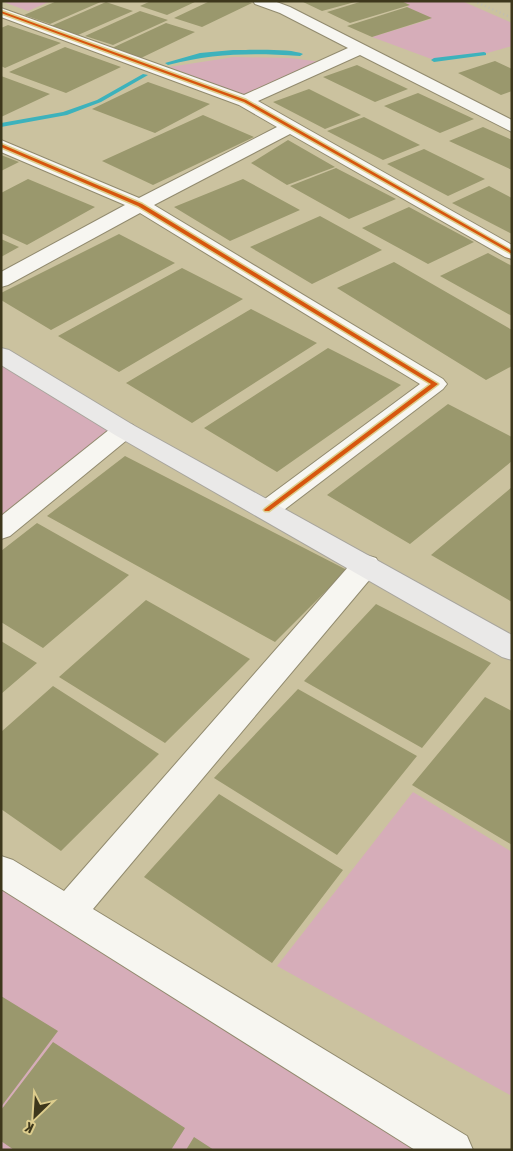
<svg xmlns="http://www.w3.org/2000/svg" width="513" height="1151" font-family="'Asap Condensed',sans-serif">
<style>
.green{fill:#d6adb9}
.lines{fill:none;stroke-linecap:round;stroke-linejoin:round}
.stream{fill:#3db2bc;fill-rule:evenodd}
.building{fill:#9a986d}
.minor-casing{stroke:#918a6e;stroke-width:2}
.major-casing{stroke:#a8a59c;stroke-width:2}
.minor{fill:#f7f6f1;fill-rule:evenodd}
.major{fill:#eae9e8;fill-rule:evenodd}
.rail{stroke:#bfbdb3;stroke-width:2.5;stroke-dasharray:1 3;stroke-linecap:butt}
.cycleway-casing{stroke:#ddcd8d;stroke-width:3}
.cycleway{fill:#d7560e;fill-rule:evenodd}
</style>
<rect width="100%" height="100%" fill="#cbc29f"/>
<!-- green -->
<path class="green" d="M1,1H51L28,11Z
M401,1H462L512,23V46L484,54L434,60L372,37L431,19L407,7L409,5Z
M234,57L290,58L322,62L246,97L169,67Z
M1,355L124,430L1,530Z
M413,792L512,852V1091L510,1095L277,966Z
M1,871L453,1150H1Z"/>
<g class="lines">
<!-- stream -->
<path class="stream" d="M233,50C248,50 292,48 303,54L300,56C253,53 214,53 168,65L165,63L200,53Z
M484,52L486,53V55L434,62L431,60L434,58Z
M143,74L148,75L101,102L67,115L1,127V123L63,112L97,100Z"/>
</g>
<!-- building -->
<path class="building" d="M57,1H103L50,24L24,15Z
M151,1H197L167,15L140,6Z
M210,1H245L252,3L202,27L174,18Z
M301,1H355V2L322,11Z
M363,1H401L410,5L350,23L327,12Z
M106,2L133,11L78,35L51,26Z
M407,7L432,18L372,37L347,26Z
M140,11L168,20L113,45L85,36Z
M166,23L195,32L141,58L112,48Z
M8,25L61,43L5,68L1,66V28Z
M65,47L121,67L66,93L9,72Z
M495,61L512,69V91L501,95L458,73Z
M357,65L408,89L375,102L323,77Z
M1,76L50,94L1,117Z
M148,82L210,104L155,133L92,109Z
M309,89L361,115L325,129L273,102Z
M418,93L474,119L440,133L384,106Z
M203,115L254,137L153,185L102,161Z
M364,117L420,145L383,160L327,131Z
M483,127L512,140V170L449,141Z
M288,140L335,167L287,185L251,163Z
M424,149L485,179L448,196L387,164Z
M1,155L19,162L1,171Z
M336,168L396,199L349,219L290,186Z
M28,179L95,207L27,245L1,233V193Z
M243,179L300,210L230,241L174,207Z
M489,186L512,198V234L452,203Z
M409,207L474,242L428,264L362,228Z
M320,216L382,250L312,284L250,247Z
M119,234L175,263L51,330L1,300V293Z
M1,239L19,247L1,257Z
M488,253L512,266V316L440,276Z
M394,262L512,330V366L486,380L337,288Z
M182,268L243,299L119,372L58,336Z
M251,309L317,343L192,423L126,383Z
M328,348L401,385L277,472L204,428Z
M448,404L512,437V461L410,544L327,495Z
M125,456L347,570L275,642L47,516Z
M512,487V602L431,555Z
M37,523L129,575L43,648L1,622V551Z
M146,600L250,659L165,743L59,677Z
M376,604L491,663L422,748L304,681Z
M1,641L37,663L1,694Z
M53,686L159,754L61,851L1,809V732Z
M298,689L417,756L337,855L214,778Z
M485,697L512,711V845L412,785Z
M219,794L343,870L272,963L144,877Z
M1,996L58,1031L1,1107Z
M53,1042L185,1128L171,1150H14L1,1141V1110Z
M194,1137L214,1150H186Z"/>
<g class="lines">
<!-- minor casing -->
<g class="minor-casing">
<path id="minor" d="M253,1H274L290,7L512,120V132L360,55L258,101L512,245V259L505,257L290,134L154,205L443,379L447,384L443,389L276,516L267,519L258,516L254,510L258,504L420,384L140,213L8,285L1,287V272L125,205L1,152V140L139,198L277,127L239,105L1,17V8L244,95L348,48L280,13L255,4Z
M124,422L133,425L136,430L133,435L10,536L1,539V516L115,425Z
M366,555L376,558L380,565L376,572L93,909L467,1136L473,1150H415L1,889V856L13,860L64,891L356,558Z"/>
</g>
<!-- major casing -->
<g class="major-casing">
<path id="major" d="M1,348L9,350L133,425L512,635V660L502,657L115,435L1,365Z"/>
</g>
<!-- minor -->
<use href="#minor" class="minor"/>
<!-- major -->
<use href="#major" class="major"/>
<!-- rail -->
<path class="rail" d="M474,1L512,18
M509,1L512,2"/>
<!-- cycleway casing -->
<g class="cycleway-casing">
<path id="cycleway" d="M1,11L246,100L512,251V254L244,102L1,13Z
M1,144L142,204L438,384L269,511H265L264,510L265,509L431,384L138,206L1,147Z"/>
</g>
<!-- cycleway -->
<use href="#cycleway" class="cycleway"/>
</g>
<!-- border -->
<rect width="513" height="1151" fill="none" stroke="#3d371c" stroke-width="5"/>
<!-- north arrow -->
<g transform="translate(35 1116) rotate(205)" stroke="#ddcd8d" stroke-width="4" paint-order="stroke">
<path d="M0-4L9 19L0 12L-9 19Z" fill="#3d371c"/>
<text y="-8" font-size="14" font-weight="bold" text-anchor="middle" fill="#3d371c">K</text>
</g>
</svg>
